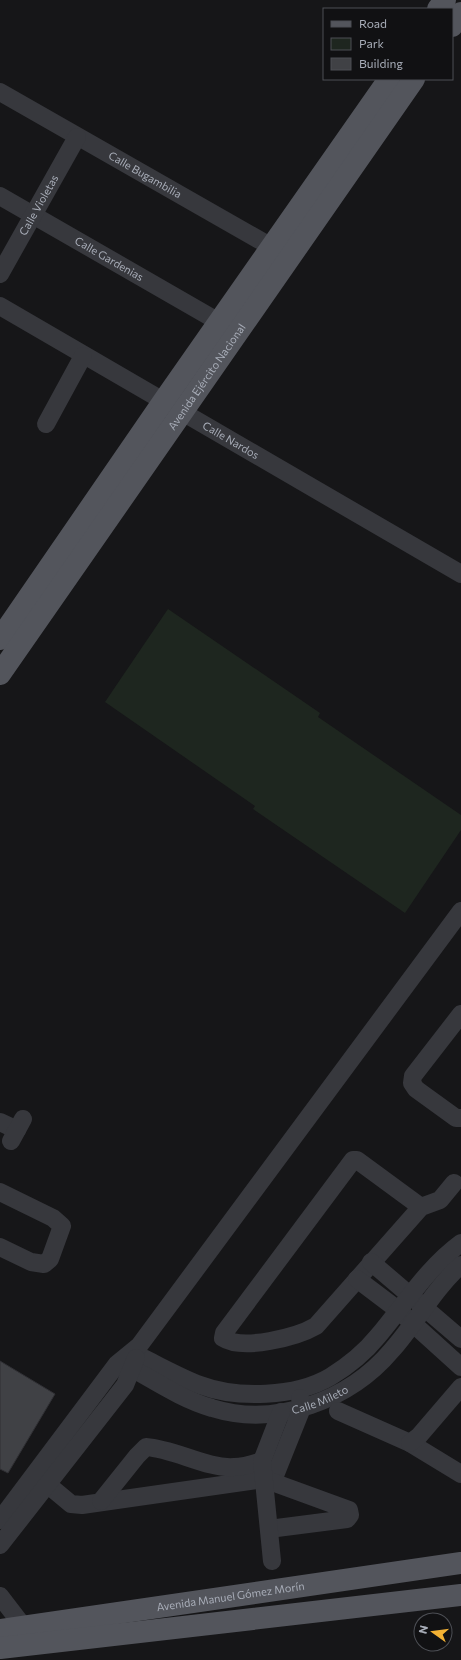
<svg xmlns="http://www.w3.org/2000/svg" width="461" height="1660" font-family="Commissioner,sans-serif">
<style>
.green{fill:#1e261f}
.building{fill:#404145;stroke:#303034}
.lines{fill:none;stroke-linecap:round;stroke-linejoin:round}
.minor{stroke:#37383d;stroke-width:18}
.major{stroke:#53555c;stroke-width:22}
.labels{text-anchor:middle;stroke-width:3.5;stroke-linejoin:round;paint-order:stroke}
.street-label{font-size:11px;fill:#a8adb8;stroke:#111113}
</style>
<rect width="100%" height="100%" fill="#161618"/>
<!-- green -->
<path class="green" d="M168,609L320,713L318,717L461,815V830L405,913L253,809L255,806L105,702Z"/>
<!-- building -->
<path class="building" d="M0,1361L55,1394L8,1473L0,1469Z"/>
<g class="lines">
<!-- minor -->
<g class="minor">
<path id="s1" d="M0,92L284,254"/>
<path id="s2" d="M0,196L219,322L228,330"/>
<path id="s3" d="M0,274L77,137"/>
<path id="s4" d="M0,306L461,574"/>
<path d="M46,424L83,356"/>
<path d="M461,1014L413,1076L412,1083L416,1089L456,1118H461"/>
<path d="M0,1122L17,1130"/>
<path d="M11,1141L23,1119"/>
<path d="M0,1192L53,1218L62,1226L50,1259L44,1264L31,1262L0,1247"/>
<path d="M421,1207L357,1160H353L224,1333L223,1338C243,1351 297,1337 316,1326L421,1207L440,1200L454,1183"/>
<path d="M371,1262L461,1339"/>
<path d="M357,1279L398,1310L461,1367"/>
<path d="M137,1355C158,1365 179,1377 200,1385C237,1399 296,1397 330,1377C348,1366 365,1352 378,1336C405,1304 427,1268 461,1243"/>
<path id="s5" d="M133,1369C158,1383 184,1400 212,1408C276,1428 350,1400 392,1350C416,1323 434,1289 461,1265"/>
<path d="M338,1411L410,1443L461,1474"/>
<path d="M410,1443L419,1436L461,1387"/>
<path d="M272,1483L302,1408L300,1398"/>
<path d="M47,1484L71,1504L82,1505L264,1479L349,1510L350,1515L347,1519L269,1529"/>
<path d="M101,1501L137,1456L146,1447C175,1449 207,1469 234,1467C244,1467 253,1464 262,1461"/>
<path d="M0,1520L117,1364L139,1346L461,911"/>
<path d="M0,1545L125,1385L136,1358"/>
<path d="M272,1561L262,1461L281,1412"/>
<path d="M0,1596L23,1626L25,1639"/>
</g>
<!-- major -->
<g class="major">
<path d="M438,9L445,0"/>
<path d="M452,26L461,13"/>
<path d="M0,639L163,402L389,79"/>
<path id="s6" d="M0,674L414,79"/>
<path id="s7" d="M0,1630L461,1563"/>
<path d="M0,1648L461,1595"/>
</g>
</g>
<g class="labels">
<!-- street labels -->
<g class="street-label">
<text dy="4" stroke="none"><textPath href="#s1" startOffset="167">Calle Bugambilia</textPath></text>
<text dy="4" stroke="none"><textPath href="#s3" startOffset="79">Calle Violetas</textPath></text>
<text dy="4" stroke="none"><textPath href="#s2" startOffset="126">Calle Gardenias</textPath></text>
<text dy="4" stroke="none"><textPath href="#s6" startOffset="362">Avenida Ejército Nacional</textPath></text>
<text dy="4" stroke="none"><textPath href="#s4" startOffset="267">Calle Nardos</textPath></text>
<text dy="4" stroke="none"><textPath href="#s5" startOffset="199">Calle Mileto</textPath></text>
<text dy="4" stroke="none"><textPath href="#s7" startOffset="233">Avenida Manuel Gómez Morín</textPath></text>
</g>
</g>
<!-- legend -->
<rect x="323" y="8" width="130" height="72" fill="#111113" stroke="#4d4f55"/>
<rect x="331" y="21" width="20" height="6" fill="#53555c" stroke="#4d4f55"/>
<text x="359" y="28" font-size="12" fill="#a8adb8">Road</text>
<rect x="331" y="38" width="20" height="12" fill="#1e261f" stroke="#4d4f55"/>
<text x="359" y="48" font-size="12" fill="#a8adb8">Park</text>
<rect x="331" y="58" width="20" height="12" fill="#404145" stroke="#4d4f55"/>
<text x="359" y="68" font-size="12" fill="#a8adb8">Building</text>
<!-- north arrow -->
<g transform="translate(433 1632) rotate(284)"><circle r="19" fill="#111113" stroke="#4d4f55"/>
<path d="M0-3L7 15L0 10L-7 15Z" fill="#f2b134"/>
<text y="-6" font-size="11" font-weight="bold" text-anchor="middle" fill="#a8adb8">N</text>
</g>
</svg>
